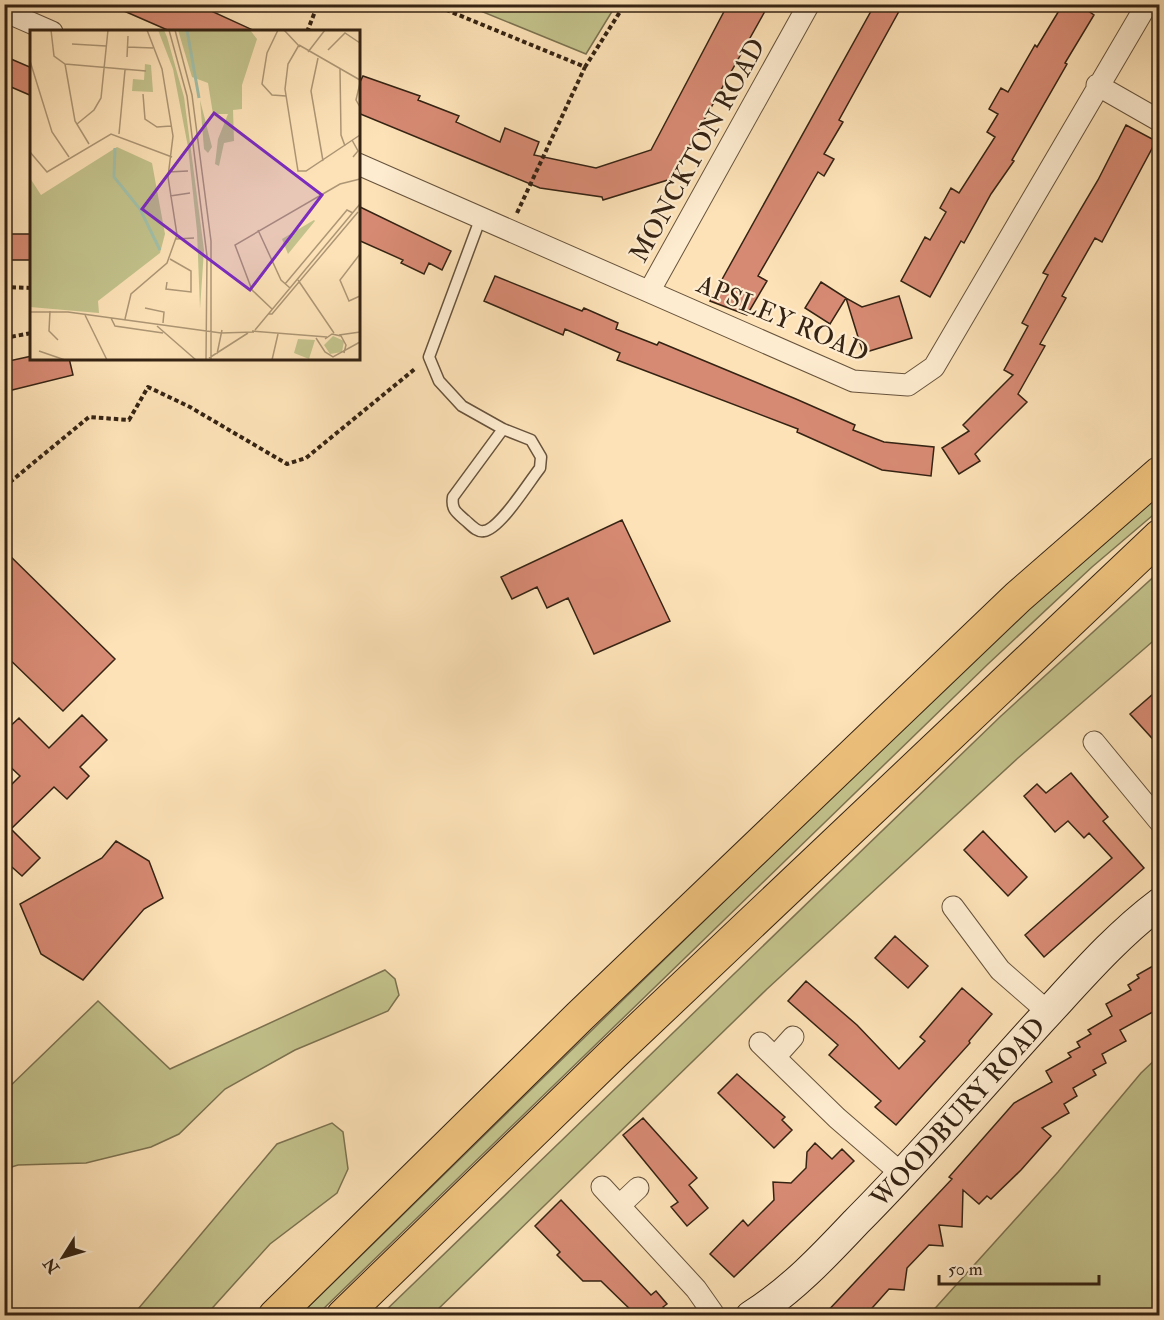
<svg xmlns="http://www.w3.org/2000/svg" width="1164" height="1320" font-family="'IM FELL Double Pica',serif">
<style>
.green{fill:#c3c28c;stroke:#7c7250;stroke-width:1.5}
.building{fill:#d78a73;stroke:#352313;stroke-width:1.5}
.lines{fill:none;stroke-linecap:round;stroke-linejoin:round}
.lane-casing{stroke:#67533c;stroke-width:13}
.street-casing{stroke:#67533c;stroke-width:23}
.secondary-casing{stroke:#352313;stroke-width:32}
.highway-casing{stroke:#352313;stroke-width:35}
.path{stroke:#352313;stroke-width:4;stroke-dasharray:4.5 3;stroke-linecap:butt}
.lane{stroke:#feecd0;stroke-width:10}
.street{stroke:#feecd0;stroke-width:21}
.secondary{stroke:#feecd0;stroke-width:30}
.highway{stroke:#eec17c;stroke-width:33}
.labels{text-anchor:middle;stroke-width:4.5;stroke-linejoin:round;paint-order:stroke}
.street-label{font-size:26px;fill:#352313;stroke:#feecd0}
.inset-river{fill:none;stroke:#a1bfa9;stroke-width:3}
.inset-road{fill:none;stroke:#ad9675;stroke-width:1.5}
.view{fill:#7b2cbf;fill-opacity:0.15;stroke:#7b2cbf;stroke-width:3}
.inset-edge{fill:none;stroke:#352313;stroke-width:3}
</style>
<rect width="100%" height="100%" fill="#fde2b7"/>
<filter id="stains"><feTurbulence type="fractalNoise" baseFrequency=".00333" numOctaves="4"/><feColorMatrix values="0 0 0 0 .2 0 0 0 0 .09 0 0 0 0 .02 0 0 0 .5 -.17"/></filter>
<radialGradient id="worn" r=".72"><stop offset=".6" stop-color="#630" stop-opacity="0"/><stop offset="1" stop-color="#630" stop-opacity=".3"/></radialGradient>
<!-- green -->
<path class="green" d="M466,5H616L586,54Z
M1159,491V510L1092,567L988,664L317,1315L299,1316L960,671Z
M1159,572V636L1018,758L767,989L432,1315H381L1001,716Z
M385,970L395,979L399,995L388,1011L295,1050L225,1089L179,1134L151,1147L86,1163L18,1165L5,1169V1091L98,1001L170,1069Z
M1159,1056V1315H929L1058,1172L1141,1073Z
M332,1123L343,1132L348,1169L337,1193L270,1244L206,1315H133L277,1144Z"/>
<!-- building -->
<path class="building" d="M108,4H196L257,32H172Z
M728,4H769L671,179L603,200L602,197L540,188L358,113V86L363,76L420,96L418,100L459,116L456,122L500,142L505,128L539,142L534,155L596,168L651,150Z
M875,4H903L839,120L843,122L824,154L834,159L824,176L818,172L758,276L767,281L747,315L710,301Z
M1063,4H1078L1094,15L1065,63L1067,64L1012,160L1014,161L991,194L964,243L961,241L930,297L901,281L925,237L930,240L946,212L940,208L951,188L959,193L995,137L987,132L998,114L989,109L1001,88L1008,92L1035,45L1037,47Z
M4,56L32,68V96L4,84Z
M1126,125L1156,141L1102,242L1095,238L1062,296L1066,298L1040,344L1045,346L1018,394L1027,402L975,454L980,461L959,474L942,448L969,431L963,425L1013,375L1004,370L1028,326L1022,323L1048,275L1043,273L1098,180Z
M358,206L451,251L442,270L429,263L424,274L401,263L403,260L358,240Z
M4,234H32V260H4Z
M495,276L582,311L584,308L618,323L616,329L657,345L659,342L796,399L855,425L853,430L884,442L934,447L931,476L882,470L797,432L798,429L617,360L620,353L565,329L563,335L484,301Z
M821,282L846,298L830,324L805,308Z
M899,296L912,338L863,353L846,298L862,307Z
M32,356V358H69L73,375L4,392V362Z
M622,520L670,621L594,654L568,598L547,608L537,587L512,599L501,577Z
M4,550L115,659L63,711L4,654Z
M1160,688V747L1130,714Z
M82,715L107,740L80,767L89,776L67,799L54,787L11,829L40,858L22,876L4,860V792L20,776L4,761V732L19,718L49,748Z
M1071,773L1108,817L1103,821L1144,868L1044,957L1025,935L1112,858L1089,833L1084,838L1068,821L1055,832L1024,796L1037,784L1046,793Z
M983,831L1027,877L1008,896L964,850Z
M116,841L149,861L163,898L144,909L83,980L41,954L20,904L102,858Z
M895,936L928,966L908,988L875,958Z
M1160,962V1008L1120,1030L1126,1041L1102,1054L1106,1063L1093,1070L1096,1075L1073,1088L1077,1096L1064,1104L1069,1113L1042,1128L1051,1136L1021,1170L991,1199L987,1196L979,1204L963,1190L962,1227L939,1225L943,1246L929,1245L907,1268L904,1290L889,1289L865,1316H823L952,1179L949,1177L1014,1103L1052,1082L1046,1071L1071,1057L1068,1053L1080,1047L1077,1042L1091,1034L1088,1030L1112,1016L1106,1004L1131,990L1128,985L1139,978L1137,975Z
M806,981L857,1025L899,1069L925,1041L920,1037L962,988L992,1014L969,1041L970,1043L896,1125L875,1107L881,1101L829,1055L838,1045L788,1001Z
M737,1074L785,1117L782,1120L792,1130L774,1148L718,1093Z
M643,1118L697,1178L689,1185L708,1208L687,1226L671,1207L678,1202L623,1135Z
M815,1143L832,1159L842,1149L854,1161L734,1277L710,1254L743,1220L748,1226L774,1200L773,1182L791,1183L806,1168L807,1152Z
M561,1200L651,1295L656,1291L667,1304L663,1307L671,1316H637L601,1281H583L557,1255L560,1252L535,1226Z"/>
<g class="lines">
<!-- lane casing -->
<g class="lane-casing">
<path id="lane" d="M481,217L429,357L439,381L462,406L503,429L531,440L541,457L540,468C529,482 500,529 484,531C477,533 470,524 465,520C456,512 451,509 453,497L503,429"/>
</g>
<!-- street casing -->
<g class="street-casing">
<path id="street" d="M4,11L52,32
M1097,85L1160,121
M358,164L853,381L908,385L934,367L1147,4
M650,290L809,4
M1094,742L1160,822
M953,907L1000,970L1048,1012
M760,1043L837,1118L903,1175
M775,1057L793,1037
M602,1187L696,1289L715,1316
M620,1205L638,1188"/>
</g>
<!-- secondary casing -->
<g class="secondary-casing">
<g id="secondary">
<path id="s1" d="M751,1316C791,1291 824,1256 856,1222C921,1157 981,1086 1043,1018C1080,978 1116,936 1160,903"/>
</g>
</g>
<!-- highway casing -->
<g class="highway-casing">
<path id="highway" d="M275,1316L579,1017L1018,597L1160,473
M343,1316L613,1054L1160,536"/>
</g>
<!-- path -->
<path class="path" d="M432,4L585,67L625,4
M307,32L318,4
M517,213L585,67
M4,287L32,288
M4,338L32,333
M4,487L89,417L129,420L148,387L190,407L287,464L306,458L416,368"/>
<!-- lane -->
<use href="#lane" class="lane"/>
<!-- street -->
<use href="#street" class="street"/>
<!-- secondary -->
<use href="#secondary" class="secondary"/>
<!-- highway -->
<use href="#highway" class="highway"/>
</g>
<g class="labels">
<!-- street labels -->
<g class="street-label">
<text transform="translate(697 150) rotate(-61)" y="9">MONCKTON ROAD</text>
<text transform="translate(783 318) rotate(23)" y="9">APSLEY ROAD</text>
<text dy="9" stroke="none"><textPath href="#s1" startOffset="291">WOODBURY ROAD</textPath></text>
</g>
</g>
<!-- overview -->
<g transform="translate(30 30)">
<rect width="330" height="330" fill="#fde2b7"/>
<path d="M128,0H134L137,7L154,67L174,220L170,279L167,201L158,117L143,39ZM148,0H220L227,9L212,55V79L203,80L204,111L194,113L189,136L185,134L188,109L198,84H183L178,53L162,47ZM115,34L121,35L123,62L102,61L103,49L114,50ZM170,70L182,117L178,123L174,119ZM87,117L122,133L135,204L130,223L68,271L69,283L0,277V148L11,165ZM284,190L285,191L258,224L252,209ZM303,306L314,311L312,322L300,324L294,315ZM268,309L285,310L279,329L264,323Z" fill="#c3c28c"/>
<path class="inset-river" d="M157,0L169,68M85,118L84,147L110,179L130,220"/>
<path class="inset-road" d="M21,0L24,26L35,34L116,41M139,0L157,66L177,226L176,330M145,0L162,65L181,211V330M248,0L237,23L232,54L242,65L256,66M254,0L270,17M42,14L76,16M269,15L258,34L255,59L268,141H276L330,105M269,15L330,50M97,17L123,18M298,20L315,3L330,13M278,22L295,0M97,27L98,6M288,28L281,61L293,131M0,31L22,102L39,127M35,34L45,91L59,114M310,39L311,105L315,116M330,53L326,70L330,77M113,64L115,89L127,97L141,96M47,94L64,80L71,68L78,0M89,104L95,40M322,110L328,121L323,127M0,122L17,142L81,104L142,127M138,142L158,141M140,166L160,163M228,200L251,250L260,258M146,209L164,208M330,224L310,250L319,271L330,266M268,250L304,303M137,252L136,259L161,262V241L140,229M255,254L317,180L323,183M115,278L134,282L133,293M242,279L222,260L205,215L310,154L330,149M20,281L19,301L28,310M0,282H38L191,303L224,302M238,284H242L328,182M55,285L77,330M81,288L85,296L133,303M95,289L101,264L137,233L147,205L138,147L143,106L132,39L117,0M127,296L166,330M225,300L330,174M222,301L297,307M309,305L330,302M286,308L295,322L303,327L330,312M295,309L302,304L311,306L316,315L314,323M9,321L35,330M187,324L192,300M179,328L218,303M242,330L248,304"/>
<path class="view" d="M184,83L292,165L220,260L112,179Z"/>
<rect width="330" height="330" class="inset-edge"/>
</g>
<!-- margin -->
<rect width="1164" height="1320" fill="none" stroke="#fde2b7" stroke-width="24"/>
<rect x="6" y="6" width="1152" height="1308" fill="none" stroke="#352313" stroke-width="3"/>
<rect x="12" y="12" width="1140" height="1296" fill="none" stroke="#352313" stroke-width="1.5"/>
<!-- north arrow -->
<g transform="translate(63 1257) rotate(233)" stroke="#feecd0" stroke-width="4.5" paint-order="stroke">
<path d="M0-4.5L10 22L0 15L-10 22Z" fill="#352313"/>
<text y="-9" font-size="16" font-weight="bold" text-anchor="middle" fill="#352313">N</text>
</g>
<!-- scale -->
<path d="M939 1275v9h160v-9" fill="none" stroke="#352313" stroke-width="3"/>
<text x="948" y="1275" font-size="18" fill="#352313" stroke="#feecd0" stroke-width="4.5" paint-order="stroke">50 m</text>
<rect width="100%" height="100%" filter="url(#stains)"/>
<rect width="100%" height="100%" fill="url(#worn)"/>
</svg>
